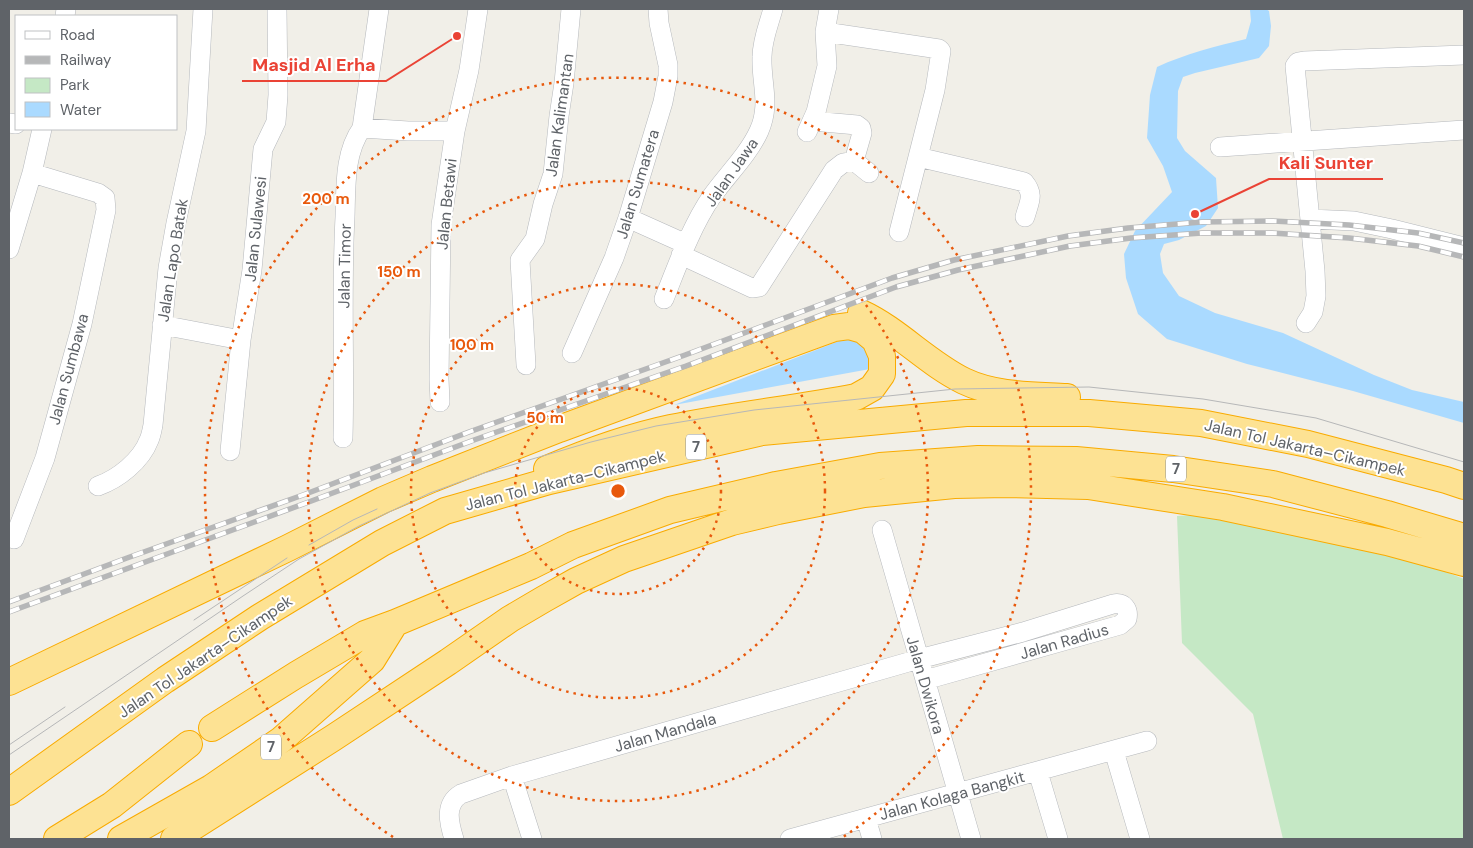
<svg xmlns="http://www.w3.org/2000/svg" width="1473" height="848" font-family="'DM Sans',sans-serif">
<style>
.green{fill:#c5e8c5}
.water{fill:#aadaff}
.lines{fill:none;stroke-linecap:round;stroke-linejoin:round}
.minor-casing{stroke:#b5b8bc;stroke-width:20}
.highway-casing{stroke:#f9ab00;stroke-width:28}
.minor{stroke:#fff;stroke-width:19}
.highway{stroke:#fde293;stroke-width:26}
.tram{stroke:#b6b7b8;stroke-width:1}
.rail-casing{stroke:#b6b7b8;stroke-width:5.5}
.rail{stroke:#fff;stroke-width:4;stroke-dasharray:11;stroke-linecap:butt}
.ring{fill:none;stroke:#e8590c;stroke-width:2.5;stroke-dasharray:2.5 5}
.labels{text-anchor:middle;stroke-width:4;stroke-linejoin:round;paint-order:stroke}
.shield{fill:#fff;stroke:#8f9295;stroke-width:1}
.shield-label{font-size:15px;font-weight:bold;fill:#5f6368}
.street-label{font-size:16px;fill:#5f6368;stroke:#fff}
.centre{fill:#e8590c;stroke:#fff;stroke-width:2.5}
.ring-label{font-size:15px;text-anchor:middle;font-weight:bold;fill:#e8590c;stroke:#fff;stroke-width:4;stroke-linejoin:round;paint-order:stroke}
.leader{fill:none;stroke:#ea4335;stroke-width:2}
.callout-dot{fill:#ea4335;stroke:#fff;stroke-width:2}
.callout-label{font-size:18px;text-anchor:middle;font-weight:bold;fill:#ea4335;stroke:#fff;stroke-width:4;stroke-linejoin:round;paint-order:stroke}
</style>
<rect width="100%" height="100%" fill="#f1efe8"/>
<!-- green -->
<path class="green" d="M1285,509L1464,579V839H1283L1253,714L1182,643L1177,516Z"/>
<!-- water -->
<path class="water" d="M1246,9H1266L1269,11L1271,26L1269,46L1259,58L1195,73L1183,77L1178,91L1177,138L1185,151L1216,178L1218,208L1206,226L1179,240L1164,244L1160,254L1163,273L1179,296L1215,313L1283,333L1374,375L1412,390L1464,402V423L1353,391L1247,364L1167,339L1138,314L1126,278L1124,254L1135,231L1172,192L1163,166L1147,138L1150,95L1157,67C1185,54 1216,46 1246,39L1251,21L1250,10Z
M852,336L871,344L870,369L674,405Z"/>
<g class="lines">
<!-- minor casing -->
<g class="minor-casing">
<path id="minor" d="M65,16L66,9
M825,32L939,49L941,51L935,90L899,232
M812,121L857,125L861,128L862,133L854,161L869,173
M9,123L16,124
M362,128L408,131H455
M807,132L816,112L827,66L825,32L829,9
M1220,147L1464,130
M918,157L1024,182C1035,195 1029,202 1025,217
M628,218L686,244
M1310,219L1354,221L1392,229L1464,247
M9,249L32,173L42,129
M681,255L752,288L759,287L834,170L843,163L854,161
M664,299C678,264 691,227 712,196C727,175 748,155 759,131C771,104 761,84 762,57C762,40 769,24 773,9
M1306,323L1313,312L1316,296L1315,271L1295,66L1298,62L1304,61L1464,55
M162,325L241,340
M572,353L614,258L628,218L663,102L668,76V65L659,23L658,9
M526,365L520,260L535,239L543,204L553,174L559,116L564,83L571,9
M440,402L439,379L441,225L455,131L469,70L478,9
M343,438C345,364 341,291 345,217C346,187 344,153 362,128L379,9
M230,451L241,340L252,270L263,149L276,122L278,95L277,9
M98,486C118,479 141,461 149,440C151,436 152,430 153,425L168,268L176,223L196,131L203,9
M882,530L971,839
M9,537L14,539L45,458L82,324L106,210L105,198L98,193L32,173
M1114,751L1140,839
M1038,772L1058,839
M512,776L532,839
M866,818L872,839
M454,839C449,823 444,804 461,794L512,776L919,659L1023,632L1113,604C1124,602 1129,609 1127,619L1120,625L925,680
M790,839L1147,741"/>
</g>
<!-- highway casing -->
<g class="highway-casing">
<path id="highway" d="M861,313C898,330 927,363 964,381C995,396 1033,395 1067,397
M9,682L288,548L383,500L432,479L559,429L834,328L849,326L863,330L875,340L882,356V374L872,388L856,397C795,409 732,415 671,428C628,437 587,452 547,469
M212,728L296,675L365,634L395,623L531,566L573,545L670,510L776,485L880,466L978,459L1076,460L1173,469L1273,484L1387,514L1464,537
M9,792L165,680L260,617L382,543L445,511L549,481L762,432L966,413H1089L1201,423L1308,444L1446,480L1464,486
M57,839L112,805L189,744
M121,839L211,788L281,740L372,660L395,623
M174,839L333,738L448,662L510,619L544,599L576,581L624,559L732,522L778,511L864,494L954,485L1007,484L1088,486L1223,507L1387,542L1464,563"/>
</g>
<!-- minor -->
<use href="#minor" class="minor"/>
<!-- highway -->
<use href="#highway" class="highway"/>
<!-- tram -->
<path class="tram" d="M309,545L353,520L377,509
M194,620L287,558
M9,745L65,707
M9,755L243,596L299,559L359,526L430,493L484,473L591,442L656,426L754,410L955,389L1089,387L1203,399L1316,418L1464,462"/>
<!-- rail casing -->
<g class="rail-casing">
<path id="rail" d="M9,602L127,558L303,495L469,432L685,355L892,278L954,260L1068,236L1128,228L1202,222L1273,221L1349,225L1418,233L1464,243
M9,612L306,503L474,440L686,366L896,287L958,270L1070,246L1131,238L1202,233H1272L1349,238L1418,246L1464,257"/>
</g>
<!-- rail -->
<use href="#rail" class="rail"/>
</g>
<!-- distance rings -->
<g class="ring">
<circle cx="618" cy="491" r="103"/>
<circle cx="618" cy="491" r="207"/>
<circle cx="618" cy="491" r="310"/>
<path d="M393 837A413 413 0 1 1 843 837"/>
</g>
<g class="labels">
<!-- shield labels -->
<g class="shield">
<rect x="686" y="434.5" width="20" height="25" rx="4"/>
<rect x="1166" y="456.5" width="20" height="25" rx="4"/>
<rect x="261" y="734.5" width="20" height="25" rx="4"/>
</g>
<g class="shield-label">
<text x="696" y="452">7</text>
<text x="1176" y="474">7</text>
<text x="271" y="752">7</text>
</g>
<!-- street labels -->
<g class="street-label">
<text transform="translate(559 115) rotate(-82)" y="6">Jalan Kalimantan</text>
<text transform="translate(731 172) rotate(-55)" y="6">Jalan Jawa</text>
<text transform="translate(637 184) rotate(-73)" y="6">Jalan Sumatera</text>
<text transform="translate(446 204) rotate(-84)" y="6">Jalan Betawi</text>
<text transform="translate(255 229) rotate(-84)" y="6">Jalan Sulawesi</text>
<text transform="translate(172 260) rotate(-81)" y="6">Jalan Lapo Batak</text>
<text transform="translate(344 266) rotate(-89)" y="6">Jalan Timor</text>
<text transform="translate(68 369) rotate(-75)" y="6">Jalan Sumbawa</text>
<text transform="translate(1305 447) rotate(13)" y="6">Jalan Tol Jakarta–Cikampek</text>
<text transform="translate(565 480) rotate(-14)" y="6">Jalan Tol Jakarta–Cikampek</text>
<text transform="translate(1064 641) rotate(-16)" y="6">Jalan Radius</text>
<text transform="translate(205 656) rotate(-34)" y="6">Jalan Tol Jakarta–Cikampek</text>
<text transform="translate(926 685) rotate(74)" y="6">Jalan Dwikora</text>
<text transform="translate(665 732) rotate(-16)" y="6">Jalan Mandala</text>
<text transform="translate(952 795) rotate(-15)" y="6">Jalan Kolaga Bangkit</text>
</g>
</g>
<circle cx="618" cy="491" r="8" class="centre"/>
<g class="ring-label">
<text x="326" y="204">200 m</text>
<text x="399" y="277">150 m</text>
<text x="472" y="350">100 m</text>
<text x="545" y="423">50 m</text>
</g>
<!-- callouts -->
<path class="leader" d="M457 36L386 81H242M1195 214L1269 179H1383"/>
<g class="callout-dot">
<circle cx="457" cy="36" r="5"/>
<circle cx="1195" cy="214" r="5"/>
</g>
<g class="callout-label">
<text x="314" y="71">Masjid Al Erha</text>
<text x="1326" y="169">Kali Sunter</text>
</g>
<!-- border -->
<rect width="1473" height="848" fill="none" stroke="#5f6368" stroke-width="20"/>
<!-- legend -->
<rect x="15" y="15" width="162" height="115" fill="#ffffff" stroke="#bfc1c3"/>
<rect x="25" y="31" width="25" height="8" fill="#ffffff" stroke="#bfc1c3"/>
<text x="60" y="40" font-size="15" fill="#5f6368">Road</text>
<rect x="25" y="56" width="25" height="8" fill="#b6b7b8" stroke="#bfc1c3"/>
<text x="60" y="65" font-size="15" fill="#5f6368">Railway</text>
<rect x="25" y="78" width="25" height="15" fill="#c5e8c5" stroke="#bfc1c3"/>
<text x="60" y="90" font-size="15" fill="#5f6368">Park</text>
<rect x="25" y="102" width="25" height="15" fill="#aadaff" stroke="#bfc1c3"/>
<text x="60" y="115" font-size="15" fill="#5f6368">Water</text>
</svg>
